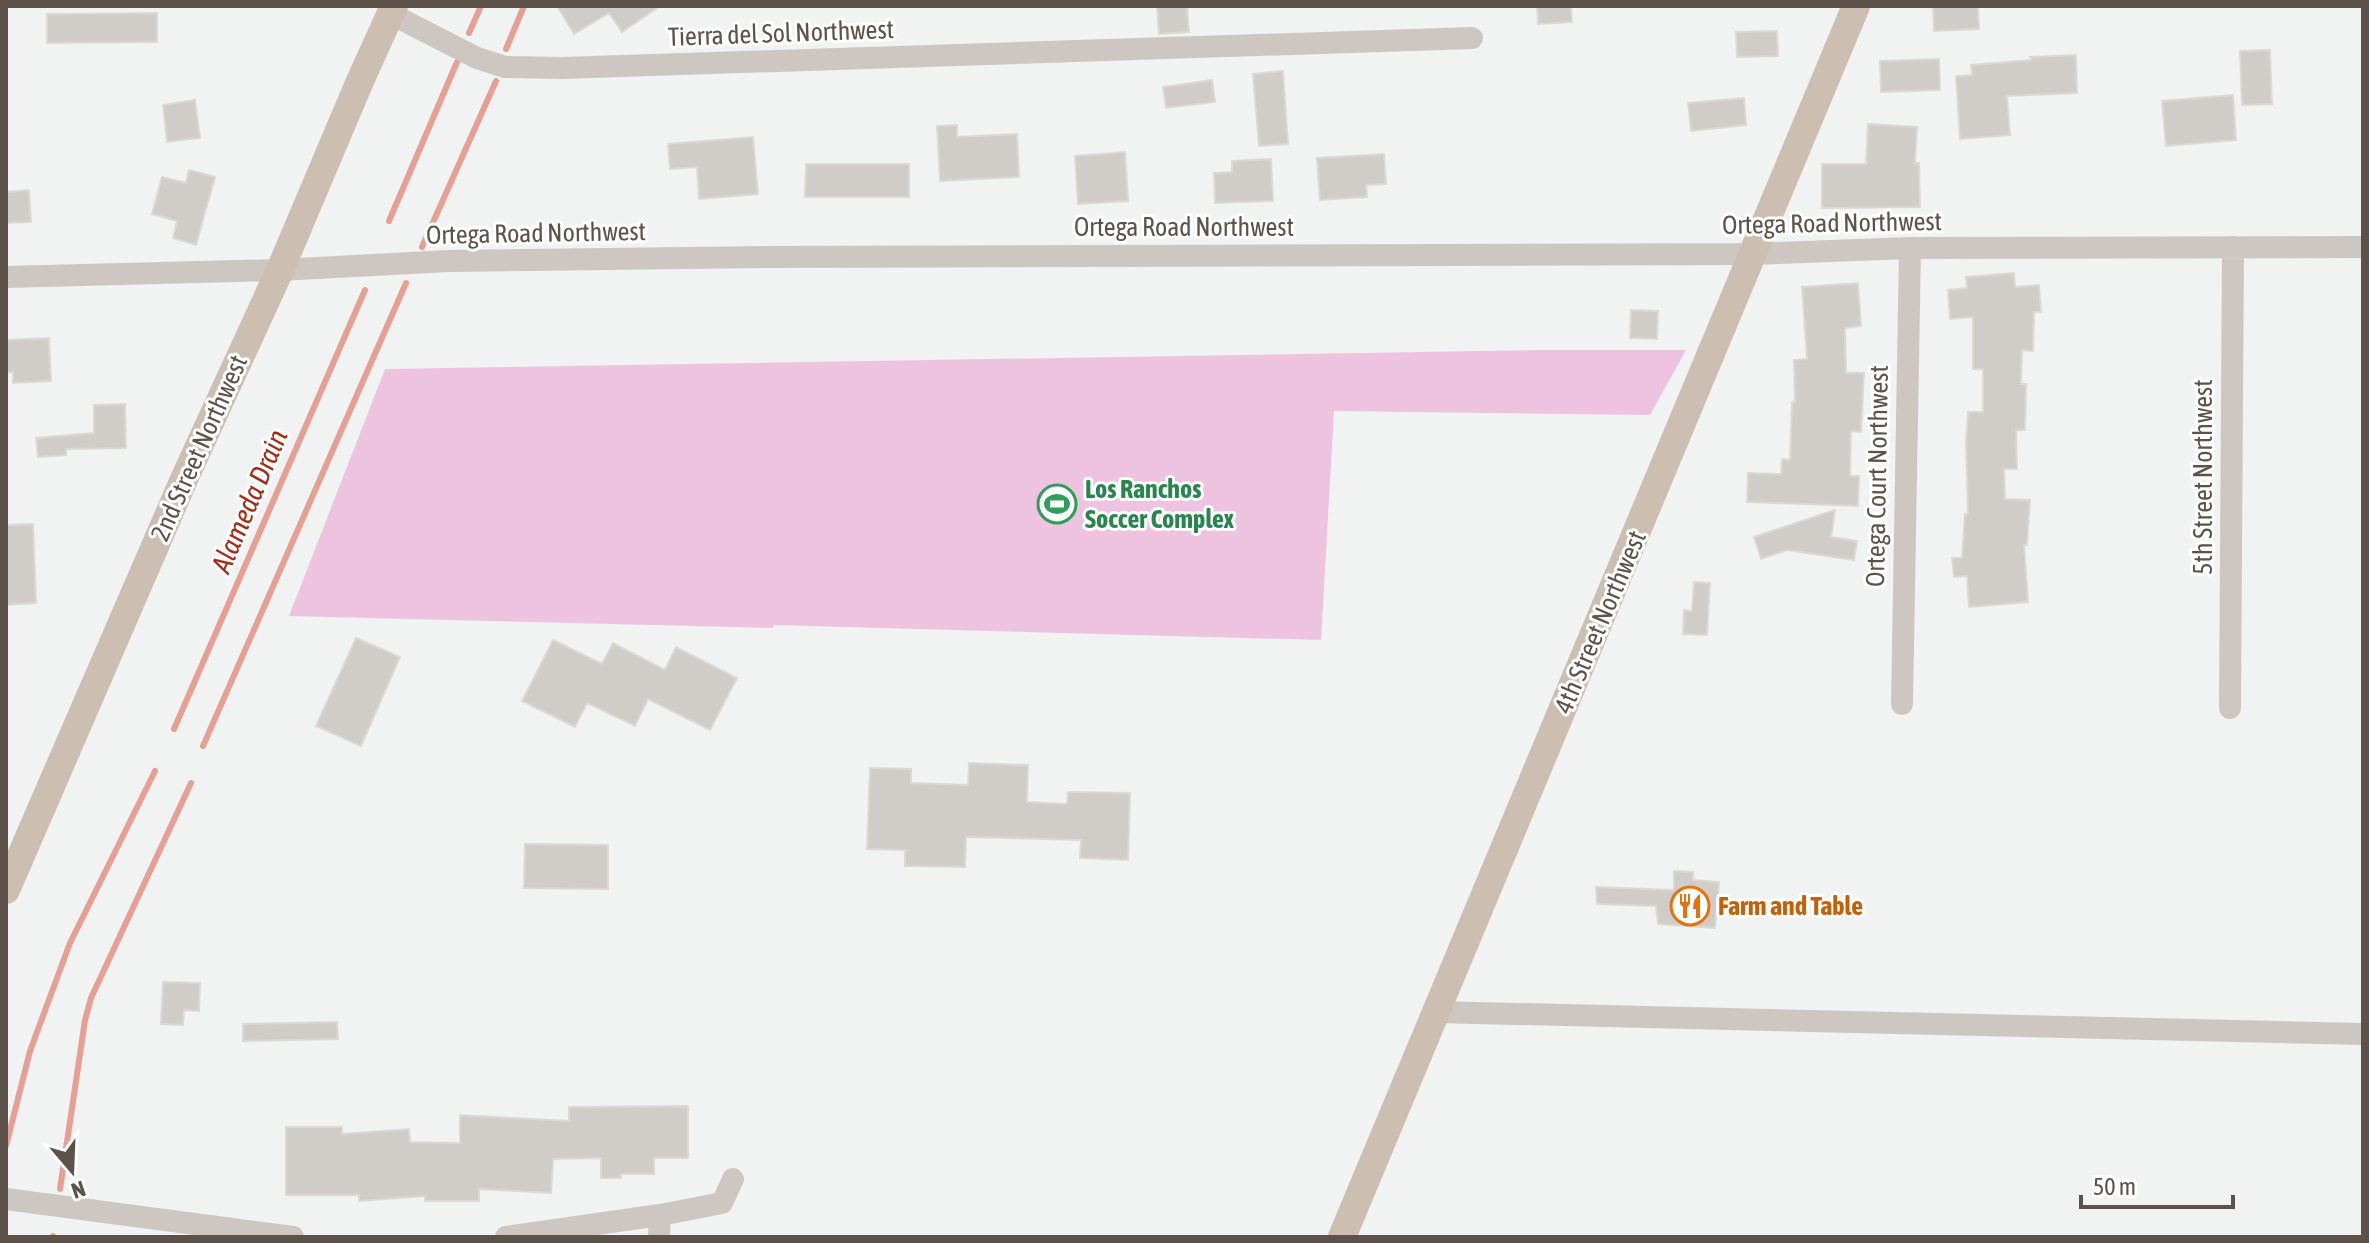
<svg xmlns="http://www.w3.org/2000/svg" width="2369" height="1243" font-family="'Asap Condensed',sans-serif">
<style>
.green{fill:#edc3df}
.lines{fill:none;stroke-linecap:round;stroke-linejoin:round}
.stream{stroke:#e79f93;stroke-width:6}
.building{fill:#d0cdc8;stroke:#dcd9d5;stroke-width:2}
.minor{stroke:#cec6c0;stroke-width:22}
.major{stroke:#cdbeb2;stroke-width:28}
.labels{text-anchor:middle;stroke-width:6;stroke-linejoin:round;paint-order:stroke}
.street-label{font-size:26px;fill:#5d524a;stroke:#fff}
.leisure-label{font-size:26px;font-weight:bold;fill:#27864d;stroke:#fff;text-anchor:start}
.food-label{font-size:26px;font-weight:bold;fill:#c56008;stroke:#fff;text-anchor:start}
.water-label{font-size:28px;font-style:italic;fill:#a52a15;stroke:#fff}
</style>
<rect width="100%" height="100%" fill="#f1f3f3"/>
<!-- green -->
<path class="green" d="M1542,350H1686L1650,415L1334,411L1321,640L774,625L773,628L289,616L385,369Z"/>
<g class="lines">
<!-- stream -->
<path class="stream" d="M469,33L481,6
M506,49L524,6
M389,221L457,62
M422,247L496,81
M174,729L365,290
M203,746L406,283
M6,1146L30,1051L70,943L155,771
M60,1189L85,1020L91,998L191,783
M53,1237V1236"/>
</g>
<!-- building -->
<path class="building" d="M557,6H660L622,32L609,13L574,34Z
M1157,6H1187L1189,32L1159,34Z
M1537,6H1571L1572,22L1538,24Z
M1933,6H1978L1979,29L1934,31Z
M157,13V42L47,43V14Z
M1777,31L1778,56L1737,57L1736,32Z
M2270,50L2272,104L2242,105L2240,51Z
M2076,55L2077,93L2007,96L2010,135L1960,139L1956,76L1972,75L1971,65L2031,60L2030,57Z
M1939,59L1940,90L1881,92L1880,61Z
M1283,71L1288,144L1259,146L1253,74Z
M1212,80L1215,102L1166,108L1163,87Z
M2233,95L2236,140L2166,146L2162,101Z
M1744,98L1746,125L1691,131L1688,103Z
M195,100L200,138L167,142L163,105Z
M1868,124L1917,127L1915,163H1919L1920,207L1822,208V164H1866Z
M957,125V137L1017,134L1019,177L940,181L937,126Z
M753,137L758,194L699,199L697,167L670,169L668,144Z
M1125,152L1128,201L1078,204L1075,156Z
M1384,154L1386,184L1366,185L1367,197L1320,200L1317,158Z
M1271,159L1273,201L1215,203L1214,173L1232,172V161Z
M806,164H909V197H805Z
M189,170L215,177L196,245L173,238L177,221L152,214L162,177L186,183Z
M29,190L31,222L6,223V192Z
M2014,273L2015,287L2039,285L2041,312H2034L2033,351L2022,350L2021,384H2026L2025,430H2016L2017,469H2004L2005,499L2030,500L2027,545H2024L2028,602L1969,607L1967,576L1954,577L1952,558H1962L1965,514H1968L1966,443L1968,412H1983V369H1973V317L1950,319L1948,290L1967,288L1966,277Z
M1858,283L1861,326L1845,328L1846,373H1864L1861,432L1851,431L1850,476H1859L1858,506L1747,502L1748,473L1781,474L1782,459L1790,460L1792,402H1795L1794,360L1807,359L1802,287Z
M1631,310L1658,311L1657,339L1630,338Z
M49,338L51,381L13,383V372L6,373V340Z
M125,404L126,448L66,449V455L38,457L36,438L94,433V405Z
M1835,510L1831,537L1857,541L1854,560L1787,550L1761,559L1754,537Z
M33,524L36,603L6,605V525Z
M1694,582L1710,583L1707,635L1683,634L1684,610L1692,611Z
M356,638L400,657L361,746L316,726Z
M553,640L602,664L613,643L665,670L676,647L737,678L710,730L648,699L635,726L587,703L575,727L522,701Z
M969,763L1028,765L1027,802L1067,804L1068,792L1130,793L1128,860L1080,858L1081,840L966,837L965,867L905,866V850L867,849L870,768L911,769V783L968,785Z
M525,844L608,845V889L524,888Z
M1674,871L1693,872V880L1719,882L1715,928L1658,924L1656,906L1597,904L1596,887L1674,890Z
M163,982L200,983L199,1011L184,1010L183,1025L161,1024Z
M337,1022L338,1039L243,1041V1024Z
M688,1106V1158H654V1174H621V1178H601V1158L553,1159L551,1193L479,1189V1201H425V1196L359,1201V1195H286V1127H342V1134L409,1129L410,1142L460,1143V1115L569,1121V1107Z"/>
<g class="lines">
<!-- minor -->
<path class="minor" d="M391,14L477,58L505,67L562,68L1472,38
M6,277L280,270L448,261L768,257L1753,254L1910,248L2363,247
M1902,704L1910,248
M2230,708L2233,247
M1435,1012L2363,1034
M6,1199L293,1237
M506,1237L660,1215L722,1203L733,1179
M659,1237L660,1215"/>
<!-- major -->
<path class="major" d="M6,890L185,477L280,270L360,81L394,6
M1342,1237L1856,6"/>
</g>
<!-- icons -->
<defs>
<g id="stadium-ring" transform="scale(2)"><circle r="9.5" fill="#fff" stroke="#2e9e5b" stroke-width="1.5"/><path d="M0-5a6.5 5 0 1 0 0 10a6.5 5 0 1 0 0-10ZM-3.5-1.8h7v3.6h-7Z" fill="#2e9e5b"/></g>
<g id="restaurant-ring" transform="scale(2)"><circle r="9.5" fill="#fff" stroke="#e8710a" stroke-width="1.5"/><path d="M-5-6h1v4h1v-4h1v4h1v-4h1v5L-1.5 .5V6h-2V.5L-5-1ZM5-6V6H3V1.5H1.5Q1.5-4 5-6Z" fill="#e8710a"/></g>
</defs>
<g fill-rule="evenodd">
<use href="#stadium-ring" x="1057" y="504"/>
<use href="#restaurant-ring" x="1690" y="906"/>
</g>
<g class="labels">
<!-- street labels -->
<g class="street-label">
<text transform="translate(781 33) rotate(-2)" y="9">Tierra del Sol Northwest</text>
<text transform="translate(1832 223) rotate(-1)" y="9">Ortega Road Northwest</text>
<text x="1184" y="236">Ortega Road Northwest</text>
<text transform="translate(536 233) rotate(-1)" y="9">Ortega Road Northwest</text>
<text transform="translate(199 448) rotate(-66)" y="9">2nd Street Northwest</text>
<text transform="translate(1877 476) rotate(-89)" y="9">Ortega Court Northwest</text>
<text transform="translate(2203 477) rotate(-90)" y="9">5th Street Northwest</text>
<text transform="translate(1600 622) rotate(-67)" y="9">4th Street Northwest</text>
</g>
<!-- leisure labels -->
<g class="leisure-label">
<text x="1085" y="498">Los Ranchos<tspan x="1085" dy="30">Soccer Complex</tspan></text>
</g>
<!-- food labels -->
<g class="food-label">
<text x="1718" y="915">Farm and Table</text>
</g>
<!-- water labels -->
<g class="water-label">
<text transform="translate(249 501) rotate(-67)" y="10">Alameda Drain</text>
</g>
</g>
<!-- border -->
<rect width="2369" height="1243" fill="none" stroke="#5d524a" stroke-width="16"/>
<!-- north arrow -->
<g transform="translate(72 1171) rotate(161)" stroke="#ffffff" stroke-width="6" paint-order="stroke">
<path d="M0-6L14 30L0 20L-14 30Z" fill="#5d524a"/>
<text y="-12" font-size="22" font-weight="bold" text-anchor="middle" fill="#5d524a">N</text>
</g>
<!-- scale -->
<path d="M2081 1195v12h152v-12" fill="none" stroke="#5d524a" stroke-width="4"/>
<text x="2093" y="1195" font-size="24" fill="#5d524a" stroke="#ffffff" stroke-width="6" paint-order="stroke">50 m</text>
</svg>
